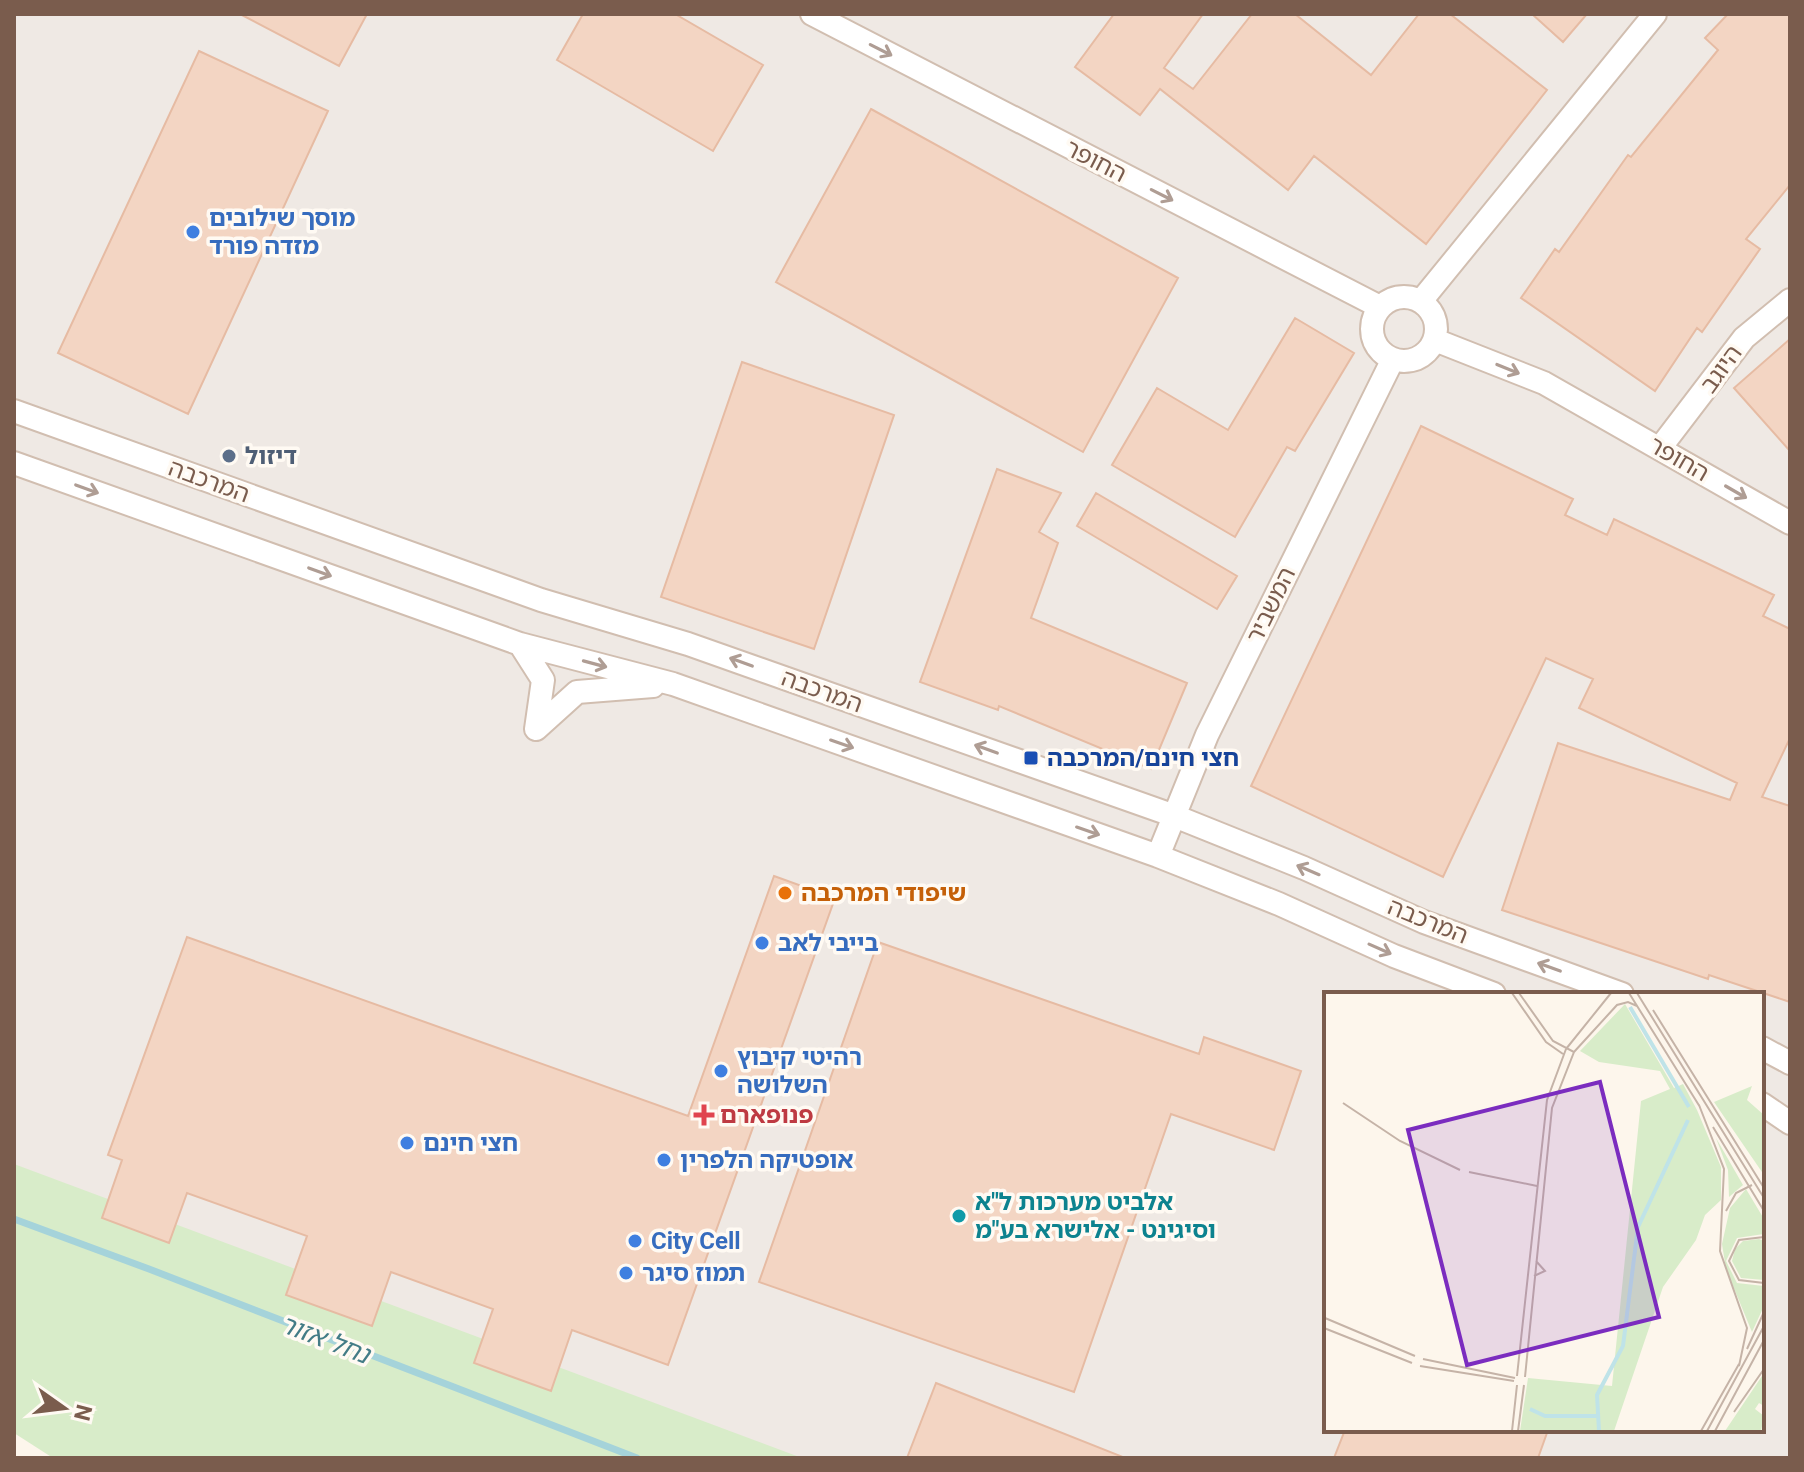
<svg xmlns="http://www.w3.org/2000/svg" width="1804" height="1472" font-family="Roboto,'Noto Sans Hebrew',sans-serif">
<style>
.industrial{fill:#efe9e4;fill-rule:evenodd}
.green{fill:#d8ecc9}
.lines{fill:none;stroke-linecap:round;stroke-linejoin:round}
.stream{stroke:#a5d3da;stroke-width:7}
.building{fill:#f3d5c3;stroke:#e6bba3;stroke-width:2}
.minor-casing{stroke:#d1beb0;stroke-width:26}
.minor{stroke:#fff;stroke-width:22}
.oneway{stroke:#af9d94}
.shop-dot{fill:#3f7fe0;stroke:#fffaf3;stroke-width:3}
.service-dot{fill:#5c6f8a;stroke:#fffaf3;stroke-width:3}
.transit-dot{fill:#1a4fb4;stroke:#fffaf3;stroke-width:3}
.food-dot{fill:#e8710a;stroke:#fffaf3;stroke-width:3}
.health-dot{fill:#e0444e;stroke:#fffaf3;stroke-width:3}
.culture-dot{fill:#0f9aa8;stroke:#fffaf3;stroke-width:3}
.labels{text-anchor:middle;stroke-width:7;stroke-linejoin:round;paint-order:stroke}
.street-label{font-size:24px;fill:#7a5c4d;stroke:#fffaf3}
.shop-label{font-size:24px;font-weight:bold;fill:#366cbe;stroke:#fffaf3;text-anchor:start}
.service-label{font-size:24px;font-weight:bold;fill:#4e5e75;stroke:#fffaf3;text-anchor:start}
.transit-label{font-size:24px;font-weight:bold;fill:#164399;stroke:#fffaf3;text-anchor:start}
.food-label{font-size:24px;font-weight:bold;fill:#c56008;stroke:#fffaf3;text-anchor:start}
.health-label{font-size:24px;font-weight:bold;fill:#be3a42;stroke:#fffaf3;text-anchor:start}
.culture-label{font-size:24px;font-weight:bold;fill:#0d838f;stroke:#fffaf3;text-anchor:start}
.water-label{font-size:26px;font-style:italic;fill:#437c86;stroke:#fffaf3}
.inset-river{fill:none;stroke:#bfe3e8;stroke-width:4}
.inset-road{fill:none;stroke:#c5b3a7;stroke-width:2}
.view{fill:#7b2cbf;fill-opacity:0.15;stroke:#7b2cbf;stroke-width:4}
.inset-edge{fill:none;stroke:#7a5c4d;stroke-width:4}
</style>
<rect width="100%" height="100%" fill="#fdf6ec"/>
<!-- industrial -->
<path class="industrial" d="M14,14H1790V1458H726L14,1173ZM1326,994H1762V1430H1326Z"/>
<!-- green -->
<path class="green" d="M14,1164L802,1458H53L14,1433Z"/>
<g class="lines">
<!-- stream -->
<path class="stream" d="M14,1219L149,1269L637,1458"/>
</g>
<!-- building -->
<path class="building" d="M240,14H367L339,66Z
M583,14H675L763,65L713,151L557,60Z
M1114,14H1203L1164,68L1193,89L1252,14H1295L1371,75L1419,14H1450L1547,90L1426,244L1314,156L1288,190L1160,89L1140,115L1075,67Z
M1532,14H1587L1563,42Z
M1728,14H1790V185L1746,239L1760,249L1702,332L1697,328L1655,391L1521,298L1555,249L1559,252L1628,155L1631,157L1718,50L1705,38Z
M199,51L328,111L188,414L58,353Z
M871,109L1178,278L1083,452L776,282Z
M1295,318L1354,353L1295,451L1287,447L1235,537L1112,465L1157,388L1228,430Z
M1790,339V451L1734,388Z
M742,362L894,415L814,649L661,597Z
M1421,426L1573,499L1565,515L1607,535L1614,519L1774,595L1763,616L1790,629V738L1762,797L1790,806V1002L1709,975L1708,979L1502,910L1558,743L1730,800L1737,783L1579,708L1593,679L1546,658L1443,877L1251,786Z
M997,469L1061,493L1039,532L1058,543L1031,618L1187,683L1151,769L999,706L998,710L920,682Z
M1096,493L1237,576L1217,609L1077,526Z
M774,876L835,898L668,1365L572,1330L551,1391L474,1363L493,1309L391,1272L372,1326L286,1295L307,1236L187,1193L169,1243L102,1218L122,1160L108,1155L187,937L688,1116Z
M878,942L1199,1054L1204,1037L1301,1071L1274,1150L1171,1114L1074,1392L759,1282Z
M936,1383L1123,1457L1122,1458H907Z
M1345,1430H1548L1538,1458H1334Z"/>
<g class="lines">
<!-- minor casing -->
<g class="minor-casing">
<path id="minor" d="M812,14L1380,307
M1372 329a32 32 0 1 1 64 0a32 32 0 1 1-64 0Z
M1421,301L1655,14
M1435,340L1544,383L1790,523
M14,411L541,600L688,644L1172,815L1304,868L1424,922L1622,994
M1660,448L1744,338L1790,300
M14,463L520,644L673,684L1158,856L1279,904L1394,956L1494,994
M520,644L543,680L536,729
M536,729L577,692L653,686
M1158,856L1207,735L1393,359
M1762,1048L1790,1063
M1762,1104L1790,1123"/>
</g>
<!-- minor -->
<use href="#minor" class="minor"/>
</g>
<!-- one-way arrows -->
<defs><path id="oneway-shaft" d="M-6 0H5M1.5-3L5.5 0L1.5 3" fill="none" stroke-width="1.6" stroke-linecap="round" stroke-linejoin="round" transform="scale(2)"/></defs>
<g class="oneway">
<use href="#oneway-shaft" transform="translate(881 50) rotate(27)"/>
<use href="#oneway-shaft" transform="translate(1162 195) rotate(27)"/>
<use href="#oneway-shaft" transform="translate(1508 369) rotate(22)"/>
<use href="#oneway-shaft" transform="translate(87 489) rotate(20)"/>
<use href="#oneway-shaft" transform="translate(1736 492) rotate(30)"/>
<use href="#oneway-shaft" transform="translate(320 572) rotate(20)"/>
<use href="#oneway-shaft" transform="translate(741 662) rotate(-160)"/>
<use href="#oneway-shaft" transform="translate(595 664) rotate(15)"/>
<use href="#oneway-shaft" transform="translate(842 744) rotate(19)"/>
<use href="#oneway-shaft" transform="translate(986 749) rotate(-160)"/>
<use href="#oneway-shaft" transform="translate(1088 831) rotate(19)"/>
<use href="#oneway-shaft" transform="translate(1308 870) rotate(-157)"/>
<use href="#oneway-shaft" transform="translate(1380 949) rotate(24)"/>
<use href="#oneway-shaft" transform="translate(1549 967) rotate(-160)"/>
</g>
<!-- markers -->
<g class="shop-dot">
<circle cx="193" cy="232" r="8"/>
<circle cx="762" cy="943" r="8"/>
<circle cx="721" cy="1071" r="8"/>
<circle cx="407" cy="1143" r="8"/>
<circle cx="664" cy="1160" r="8"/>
<circle cx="635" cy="1241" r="8"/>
<circle cx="626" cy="1273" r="8"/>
</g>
<circle class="service-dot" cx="229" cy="456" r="8"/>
<rect class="transit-dot" x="1023" y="750" width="16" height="16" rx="4"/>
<circle class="food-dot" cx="785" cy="893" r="8"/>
<path class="health-dot" d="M700 1103h8v8h8v8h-8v8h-8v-8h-8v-8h8z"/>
<circle class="culture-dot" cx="959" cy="1216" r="8"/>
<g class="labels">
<!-- street labels -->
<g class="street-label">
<text transform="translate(1096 161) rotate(27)" y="8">החופר</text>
<text transform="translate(1721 369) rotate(-54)" y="8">היוגב</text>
<text transform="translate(1679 459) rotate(30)" y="8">החופר</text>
<text transform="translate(209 481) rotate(20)" y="8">המרכבה</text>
<text transform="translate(1271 605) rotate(-64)" y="8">המשביר</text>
<text transform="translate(822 691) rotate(20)" y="8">המרכבה</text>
<text transform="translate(1428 921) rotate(22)" y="8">המרכבה</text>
</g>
<!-- shop labels -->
<g class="shop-label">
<text x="209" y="226">מוסך שילובים<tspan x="209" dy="28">מזדה פורד</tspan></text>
<text x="778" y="951">בייבי לאב</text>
<text x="737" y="1065">רהיטי קיבוץ<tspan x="737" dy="28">השלושה</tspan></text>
<text x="423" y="1151">חצי חינם</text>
<text x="680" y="1168">אופטיקה הלפרין</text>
<text x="651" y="1249">City Cell</text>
<text x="642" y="1281">תמוז סיגר</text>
</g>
<!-- service labels -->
<g class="service-label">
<text x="245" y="464">דיזול</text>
</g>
<!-- transit labels -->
<g class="transit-label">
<text x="1047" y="766">חצי חינם/המרכבה</text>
</g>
<!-- food labels -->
<g class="food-label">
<text x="801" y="901">שיפודי המרכבה</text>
</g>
<!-- health labels -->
<g class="health-label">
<text x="720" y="1123">פנופארם</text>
</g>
<!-- culture labels -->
<g class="culture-label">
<text x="975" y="1210">אלביט מערכות ל"א<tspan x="975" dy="28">וסיגינט - אלישרא בע"מ</tspan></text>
</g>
<!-- water labels -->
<g class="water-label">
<text transform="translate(325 1339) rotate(21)" y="9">נחל אזור</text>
</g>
</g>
<!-- overview -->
<g transform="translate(1324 992)">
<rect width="440" height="440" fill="#fdf6ec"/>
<path d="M301,12L350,96L359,92L373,118L397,175V208L381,223L372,248L339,295L290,439H196L204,386L288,394L317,109L346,97L336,79L275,70L256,59ZM428,94L423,108L440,123V183L390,110ZM392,146L419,193L405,205L404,178ZM422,197L440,227V242L413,246L402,269L413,291L440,294V314L428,340L402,277L398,252L406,216ZM435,247L440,249V288L417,286L408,269L411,257L419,249ZM440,381V414L435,411L431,417L440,424L437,439H401Z" fill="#d8ecc9"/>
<path class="inset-river" d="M306,15L365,115M206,417L221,424H274M275,439L273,403L299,354L314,235L364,128"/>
<path class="inset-road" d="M188,1L222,50L239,62M195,1L229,49L250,60L228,116L201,385M305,1L376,115M313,1L440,206M329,18L440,196M242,57L287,1M250,60L293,13L304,10L313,14M19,111L76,149L136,178M375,113L400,177L396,259L423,336L415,374M389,135L440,219M145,180L213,194M402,219L412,201L428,193M440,245L415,248L405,269L415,288L440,291M210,284L221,279L212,269M1,326L91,364M0,336L88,371M423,357L440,320M99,367L191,386M96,374L190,389M193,384L223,108L242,57M410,420L440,377M188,439L193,393M194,439L200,393M377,439L415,372M383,439L440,334M391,439L440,348"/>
<path class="view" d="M276,90L335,325L143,373L84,138Z"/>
<rect width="440" height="440" class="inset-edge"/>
</g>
<!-- border -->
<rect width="1804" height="1472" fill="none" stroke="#7a5c4d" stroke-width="32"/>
<!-- north arrow -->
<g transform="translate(64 1408) rotate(104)" stroke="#fffaf3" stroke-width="6" paint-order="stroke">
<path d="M0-6L14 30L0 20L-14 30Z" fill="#7a5c4d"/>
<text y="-12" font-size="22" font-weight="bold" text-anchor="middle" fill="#7a5c4d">N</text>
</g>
</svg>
